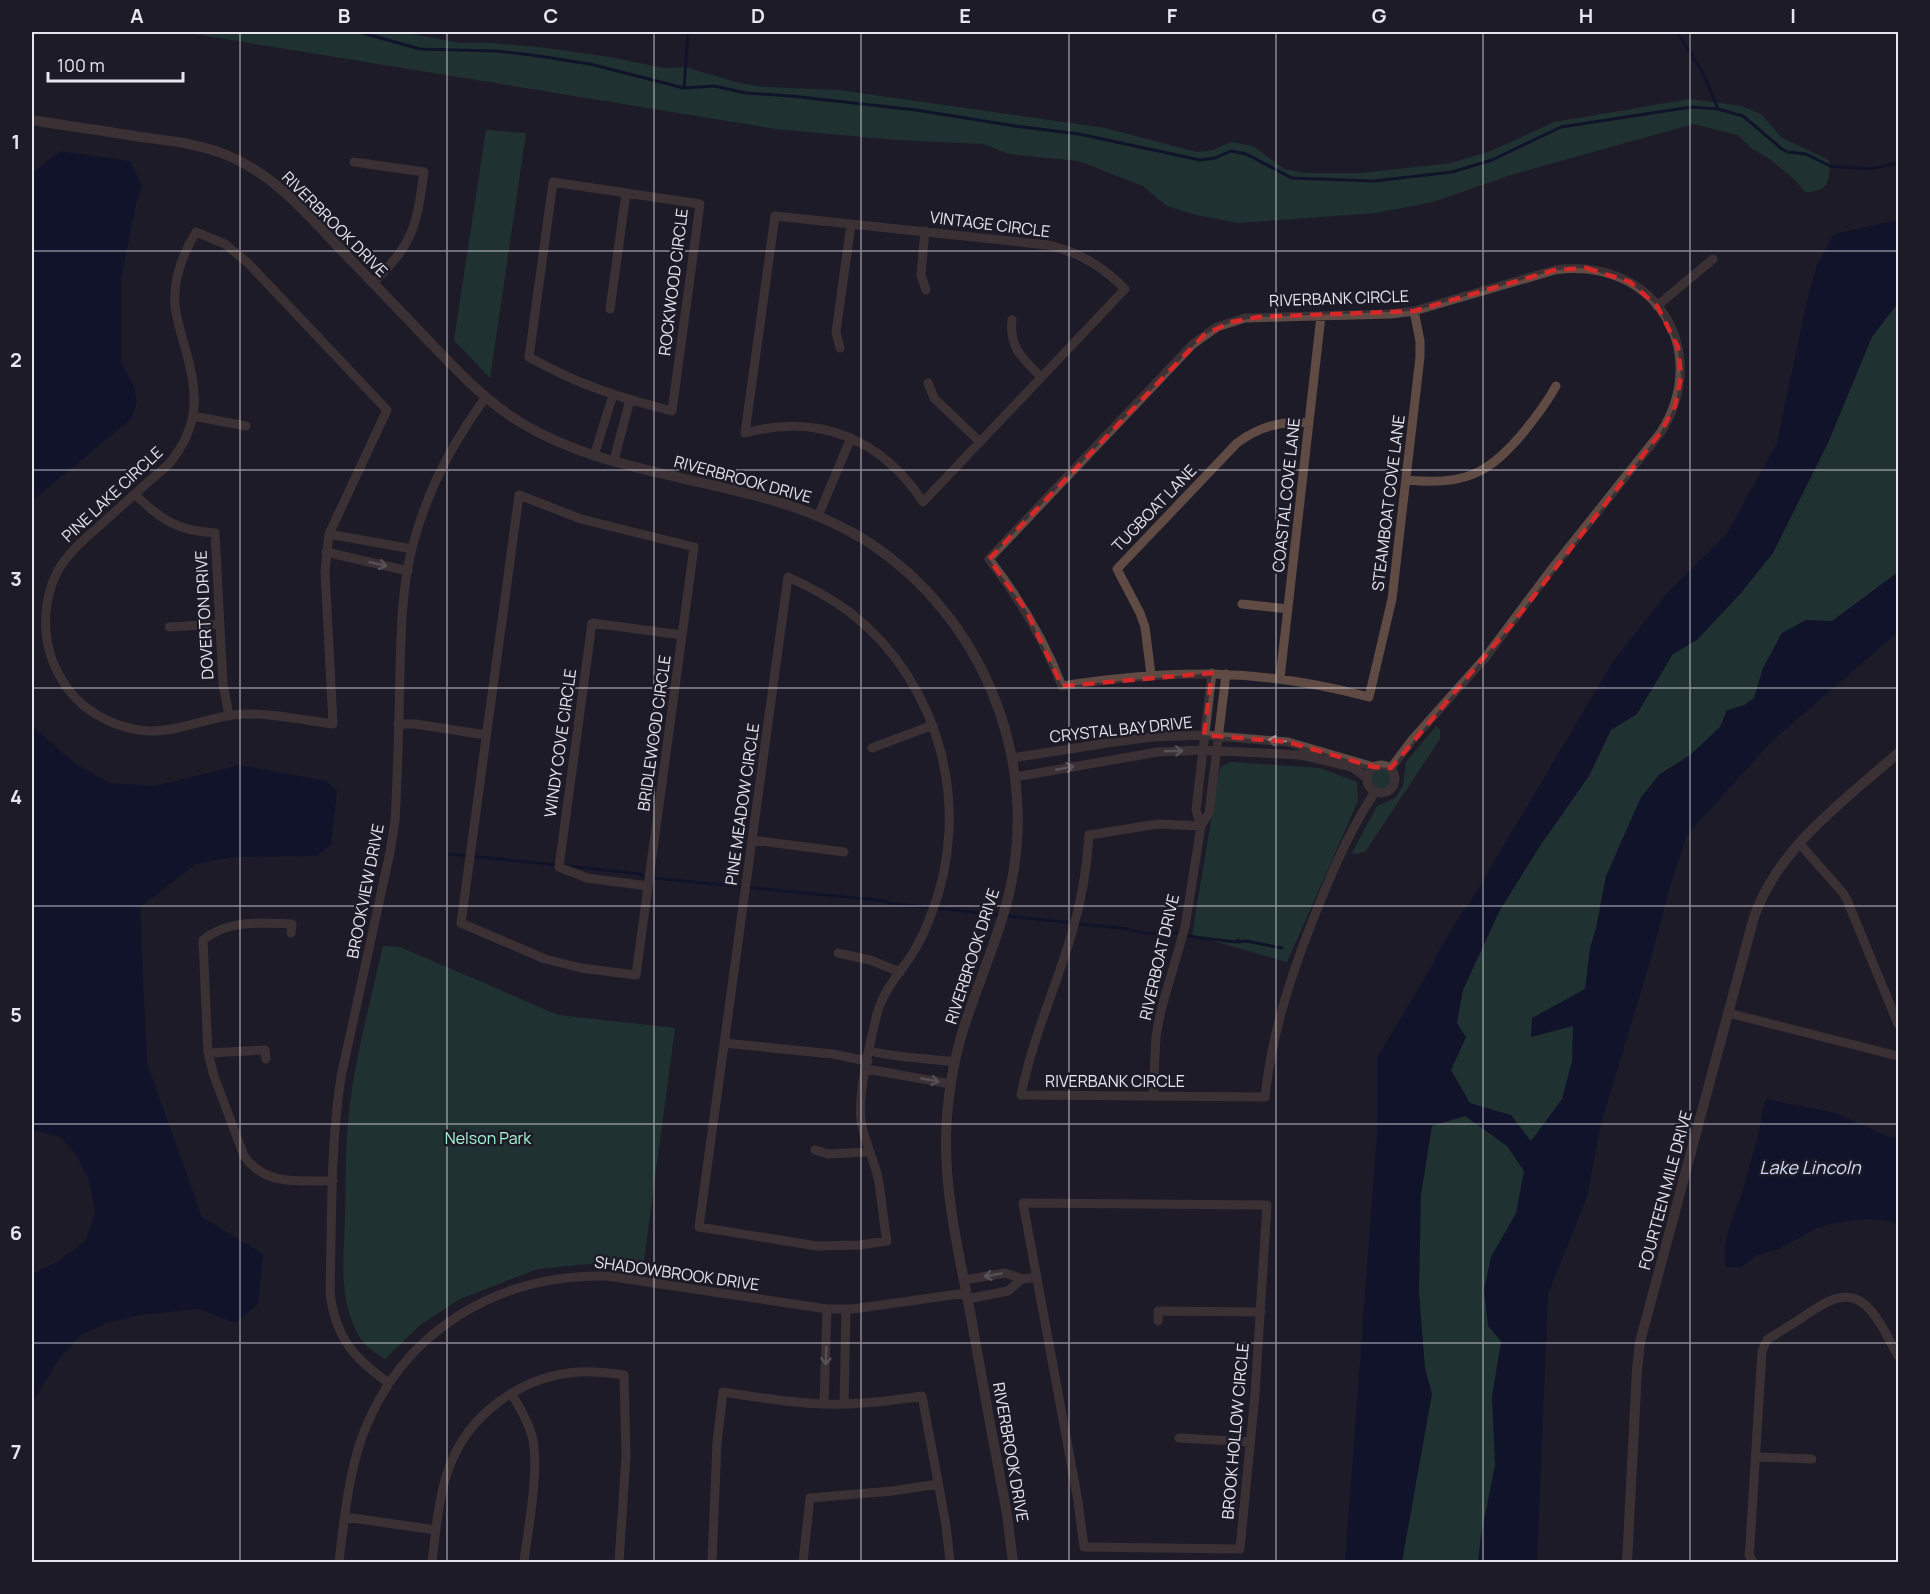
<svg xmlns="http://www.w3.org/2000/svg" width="1930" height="1594" font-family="Manrope,sans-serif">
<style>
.green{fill:#224e3c}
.water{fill:#020a2a}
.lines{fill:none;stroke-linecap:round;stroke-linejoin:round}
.stream{stroke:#020a2a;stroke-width:3}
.minor{stroke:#5f4b44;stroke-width:9}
.tertiary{stroke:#5f4b44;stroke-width:10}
.oneway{stroke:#9c9090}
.marked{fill:none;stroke:#d62828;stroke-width:4.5;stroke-dasharray:12 8;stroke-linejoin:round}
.grid{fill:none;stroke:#e7e5ee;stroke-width:1.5;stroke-opacity:0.55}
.labels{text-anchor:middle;stroke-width:5;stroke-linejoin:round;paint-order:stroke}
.street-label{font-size:16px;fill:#e7e5ee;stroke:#1e1b28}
.park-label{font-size:16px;fill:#a3f7d1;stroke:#1e1b28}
.water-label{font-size:18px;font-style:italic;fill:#d1def9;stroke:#1e1b28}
.neatline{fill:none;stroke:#e7e5ee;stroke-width:2}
.grid-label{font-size:20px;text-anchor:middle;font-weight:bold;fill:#e7e5ee}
</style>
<rect width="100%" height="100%" fill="#1e1b28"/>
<!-- green -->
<path class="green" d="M182,32H400L461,43H492L539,47L609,57L664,68L685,67L739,83L766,87L838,90L1105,128L1197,152L1213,150L1231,142L1253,146L1284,169L1305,173H1362L1451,163L1491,151L1554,122L1690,99L1741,106L1761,114L1782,138L1829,160C1831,179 1828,193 1805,192L1794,179L1771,160L1750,147L1738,135L1693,124L1514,174L1433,202L1375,213L1239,223L1196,215L1167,206L1143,186L1079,161L1008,154L984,144L896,140L776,129Z
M486,130L526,133L490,378L454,340Z
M1898,278V576L1637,836L1491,1562H1388L1414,1141L1451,987L1581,766Z
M1436,726L1440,729V739L1365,852L1357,854L1352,853L1377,806L1395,798L1403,786L1406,762Z
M1231,762L1320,768L1357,782L1358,801L1287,962L1192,935L1220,767Z
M1369 780a12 12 0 1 1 24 0a12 12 0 1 1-24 0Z
M383,946L400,947L558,1015L675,1028L643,1268L600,1263L537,1269L460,1299L420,1325L385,1359C371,1351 360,1342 354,1326C339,1292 344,1254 345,1218C346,1180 345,1141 350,1103C357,1050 371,998 383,946Z"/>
<!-- water -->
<path class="water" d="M60,151L130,161L142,186L137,200L121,279V363L134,386L137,402L131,419L32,501V173Z
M1898,220V303L1872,337L1828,443L1773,553L1741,593L1697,640L1673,654L1637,714L1611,730L1589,776L1540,846L1499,912L1463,990L1457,1023L1466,1037L1451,1070L1470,1103L1511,1115L1531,1141L1562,1099L1572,1061L1573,1026L1531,1037L1532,1018L1585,989L1590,948L1596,928L1606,876L1641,797L1660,774L1690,755L1720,727L1727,710L1744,705L1754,698L1763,668L1782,633L1806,620L1832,621L1898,572V632L1771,742L1687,835L1670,887L1650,962L1601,1124L1587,1197L1548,1294L1537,1562H1478L1481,1535L1495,1465L1492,1397L1501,1341L1488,1326L1484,1289L1491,1257L1516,1213L1524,1171L1507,1146L1465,1116L1432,1126L1421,1195L1419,1292L1425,1368L1432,1394L1402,1562H1345L1377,1133V1058L1614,660L1669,591L1726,535L1777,443L1806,304L1817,265L1834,234Z
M32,726L77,765L110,783L155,786L240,765L326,781L337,791L331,844L317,856L233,857L196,864L140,907L147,1063L202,1217L263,1254L258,1304L235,1323L199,1309L140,1315L107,1323L81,1335L59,1359L32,1403V1273L36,1272L59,1261L86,1240L95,1212L90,1183L77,1156L61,1137L32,1130Z
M1766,1099L1835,1113L1889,1137H1898V1224L1887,1221L1866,1219L1834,1223L1817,1228L1777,1250L1755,1256L1741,1268L1726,1267C1719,1242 1737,1210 1744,1186C1749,1168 1754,1149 1759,1131C1762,1120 1761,1110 1766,1099Z"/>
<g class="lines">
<!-- stream -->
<path class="stream" d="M359,32L420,49L496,51L532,55L590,64L684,88L714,86L746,93L791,96L916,110L1015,126L1079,134L1200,160L1215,158L1231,151L1246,154L1292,178L1374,181L1452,172L1492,160L1561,127L1691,107L1718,109L1743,116L1782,149L1788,152L1806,154L1830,166L1871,169L1898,163
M1677,32L1703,73L1718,109
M684,88L688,32
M449,854L557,865
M567,866L641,874L643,877L886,901L888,903L999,915
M1006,916L1129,929C1143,936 1165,933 1181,933
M1186,936L1236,942L1238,940L1239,942L1246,941L1282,948
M1436,959L1464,911"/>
<!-- minor -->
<path class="minor" d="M354,162L424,172C416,228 414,242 373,283
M553,182L700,204L672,411C618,397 578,385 529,357Z
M775,216L1048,245C1079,252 1102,266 1125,289L923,502C882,439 819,413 745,433Z
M925,231L921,275L926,290
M196,232L225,244L248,263L387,410L329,534L325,571L333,724C303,720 262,711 233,715C201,719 172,735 139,730C108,725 78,708 62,680C41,646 40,602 60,567C72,548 91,534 107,519C128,500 148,482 169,464C199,427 199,396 186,351C182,337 177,322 175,306C173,279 182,255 196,232Z
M1657,306L1713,259
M610,309L626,193
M1012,320C1009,348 1023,359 1041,377
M840,348L836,332L851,224
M928,383L934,398L980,442
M193,416L246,426
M594,456L613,395
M614,460L630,400
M1407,480C1465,486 1490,474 1527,428C1538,414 1548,401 1556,386
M135,494C160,520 179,531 215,533L223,684L229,716
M519,495L581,519L694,547L636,975L581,968L545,959L461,923Z
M818,516L851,438
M329,534L412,549
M326,552L408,571
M788,577C810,587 831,598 851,613C941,684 973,809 931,915C926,929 919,943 911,956C897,976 881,994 876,1018C869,1047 858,1093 861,1121C864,1141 874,1159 878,1178C882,1198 883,1220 887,1241L860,1245L817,1246L699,1227Z
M1242,604L1288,609
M169,627L220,624
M1151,675L1145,627L1140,613L1117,569L1237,443C1260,426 1281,421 1309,423
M1280,678L1321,316
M398,724H415L486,735
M872,748L933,725
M1012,758L1114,742L1153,737L1204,735L1288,742L1374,767
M1367 779a14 14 0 1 1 28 0a14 14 0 1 1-28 0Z
M1391,768L1412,740L1485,658L1551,570L1661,432C1713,349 1653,256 1555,270L1414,311L1391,314L1245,318L1217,327L1193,344L989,559C1020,599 1044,639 1062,686C1172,669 1261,668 1369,697L1392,599L1420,357V341L1414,311
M1015,777L1158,752L1202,750L1301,755L1352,767L1367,778
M1201,826L1158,824L1089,835C1087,869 1081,903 1071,936C1055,989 1032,1040 1021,1095L1265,1097C1272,1030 1293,969 1318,907C1334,867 1351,828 1375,792
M1201,826L1196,810L1212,673
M752,840L844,852
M1799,843L1843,893L1847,900L1898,1024
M648,886L587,878L559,867L592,623L682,635
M291,933L292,924C260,923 229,919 203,940L208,1053L214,1076L244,1156C266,1187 299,1180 333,1181
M838,953L870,960L900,972
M1728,1013L1898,1056
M724,1043L832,1054L868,1061
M870,1051C898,1058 926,1058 955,1062
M208,1053L265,1050L266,1059
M866,1069L951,1084
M1153,1096L1156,1036L1161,1010L1185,927L1201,826L1209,813L1226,674
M815,1150L828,1154L869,1152
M1023,1203L1267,1205L1255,1394L1240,1549L1084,1547L1078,1501Z
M964,1280L1005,1273L1022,1279
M967,1299L1008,1291L1022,1279L1037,1277
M1158,1321V1311L1261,1312
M389,1383C354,1359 335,1337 330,1292C332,1221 330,1148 341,1077L390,852L395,821C398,771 399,721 400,671C401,630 402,588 412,548C426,493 452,443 486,397
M511,1393C520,1408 529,1423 533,1440C539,1475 528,1527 524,1562
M824,1404L827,1309
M844,1404L846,1309
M1179,1438L1250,1442
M1756,1457L1812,1459
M345,1517L436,1530
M339,1562C344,1521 348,1477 362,1437C401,1331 497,1274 607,1276L827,1309H853L966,1293
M432,1562C436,1531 438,1498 449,1468C468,1414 522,1376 578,1372C594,1371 609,1373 624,1375L626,1456L619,1562
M712,1562L717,1443L723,1392C756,1397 790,1403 824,1404C857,1405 890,1401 922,1396L946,1525L950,1562
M803,1562L810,1498L892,1491L938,1484
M1753,1562L1749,1555L1750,1545L1762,1351L1767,1340C1779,1332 1791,1325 1803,1317C1825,1302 1850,1284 1872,1312C1883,1325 1890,1342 1898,1356"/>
<!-- tertiary -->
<path class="tertiary" d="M32,120C68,126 105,131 141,137C171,141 201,144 229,156C271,174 300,206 330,238C360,270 391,301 421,333C449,362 476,392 509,415C617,488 759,472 868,542C983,617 1041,760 1009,894C998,939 978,983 964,1027C953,1062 947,1100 946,1136C945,1194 958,1250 969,1306C981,1375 994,1445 1007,1514L1013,1562
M1627,1562L1637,1370L1640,1342L1754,917C1779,846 1844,801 1898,753"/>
</g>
<!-- one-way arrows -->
<defs><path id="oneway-shaft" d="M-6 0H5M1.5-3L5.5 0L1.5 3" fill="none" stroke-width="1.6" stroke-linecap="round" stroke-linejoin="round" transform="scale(1.5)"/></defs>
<g class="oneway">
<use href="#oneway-shaft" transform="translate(378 564) rotate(13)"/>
<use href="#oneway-shaft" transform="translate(1277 741) rotate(-175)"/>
<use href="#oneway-shaft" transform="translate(1174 751) rotate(-2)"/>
<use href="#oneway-shaft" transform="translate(1065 768) rotate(-11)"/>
<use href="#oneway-shaft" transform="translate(930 1080) rotate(11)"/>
<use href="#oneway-shaft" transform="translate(993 1275) rotate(170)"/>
<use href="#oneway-shaft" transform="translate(826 1356) rotate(92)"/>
</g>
<!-- marked area -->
<path d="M0 0H1930V1594H0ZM1586,268L1630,282L1657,306L1678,347L1681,377L1675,406L1661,432L1512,624L1391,768L1374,767L1288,742L1204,735L1212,673L1062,686L1026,610L989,559L1204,335L1231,322L1259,317L1414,311L1555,270Z" fill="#1e1b28" fill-opacity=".55" fill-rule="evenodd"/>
<path class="marked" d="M1586,268L1630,282L1657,306L1678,347L1681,377L1675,406L1661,432L1512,624L1391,768L1374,767L1288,742L1204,735L1212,673L1062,686L1026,610L989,559L1204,335L1231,322L1259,317L1414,311L1555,270Z"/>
<!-- grid -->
<path class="grid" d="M240,32V1562M447,32V1562M654,32V1562M861,32V1562M1069,32V1562M1276,32V1562M1483,32V1562M1690,32V1562M32,251H1898M32,470H1898M32,688H1898M32,906H1898M32,1124H1898M32,1343H1898"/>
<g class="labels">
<!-- street labels -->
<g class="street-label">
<text transform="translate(335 224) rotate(45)" y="6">RIVERBROOK DRIVE</text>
<text transform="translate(990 224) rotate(7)" y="6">VINTAGE CIRCLE</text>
<text transform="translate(673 282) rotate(-83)" y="6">ROCKWOOD CIRCLE</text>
<text transform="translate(1339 298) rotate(-2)" y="6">RIVERBANK CIRCLE</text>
<text transform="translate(743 479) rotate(15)" y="6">RIVERBROOK DRIVE</text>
<text transform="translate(112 494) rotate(-43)" y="6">PINE LAKE CIRCLE</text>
<text transform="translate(1286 495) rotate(-84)" y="6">COASTAL COVE LANE</text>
<text transform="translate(1388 503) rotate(-83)" y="6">STEAMBOAT COVE LANE</text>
<text transform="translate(1154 508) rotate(-46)" y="6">TUGBOAT LANE</text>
<text transform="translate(204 615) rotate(-93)" y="6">DOVERTON DRIVE</text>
<text transform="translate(1121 729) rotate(-6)" y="6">CRYSTAL BAY DRIVE</text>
<text transform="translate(654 733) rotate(-82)" y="6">BRIDLEWOOD CIRCLE</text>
<text transform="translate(560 743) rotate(-82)" y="6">WINDY COVE CIRCLE</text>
<text transform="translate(742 804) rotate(-82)" y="6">PINE MEADOW CIRCLE</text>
<text transform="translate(365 891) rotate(-79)" y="6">BROOKVIEW DRIVE</text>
<text transform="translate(972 956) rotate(-72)" y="6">RIVERBROOK DRIVE</text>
<text transform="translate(1159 957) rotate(-77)" y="6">RIVERBOAT DRIVE</text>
<text x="1115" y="1087">RIVERBANK CIRCLE</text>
<text transform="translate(1665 1190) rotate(-75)" y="6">FOURTEEN MILE DRIVE</text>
<text transform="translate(677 1273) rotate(8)" y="6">SHADOWBROOK DRIVE</text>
<text transform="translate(1235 1431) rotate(-85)" y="6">BROOK HOLLOW CIRCLE</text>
<text transform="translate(1011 1452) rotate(80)" y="6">RIVERBROOK DRIVE</text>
</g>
<!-- park labels -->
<g class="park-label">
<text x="488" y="1144">Nelson Park</text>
</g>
<!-- water labels -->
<g class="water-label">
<text x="1810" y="1174">Lake Lincoln</text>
</g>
</g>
<!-- border -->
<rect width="1930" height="1594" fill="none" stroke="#1e1b28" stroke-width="66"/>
<!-- scale -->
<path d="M48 72v9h135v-9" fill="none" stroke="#e7e5ee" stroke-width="3"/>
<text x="57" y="72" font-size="18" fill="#e7e5ee" stroke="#1e1b28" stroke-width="4.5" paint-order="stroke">100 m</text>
<rect x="33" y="33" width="1864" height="1528" class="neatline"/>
<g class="grid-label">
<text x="137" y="23">A</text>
<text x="344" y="23">B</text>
<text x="551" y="23">C</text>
<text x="758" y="23">D</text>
<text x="965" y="23">E</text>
<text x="1172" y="23">F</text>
<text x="1379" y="23">G</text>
<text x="1586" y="23">H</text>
<text x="1793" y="23">I</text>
<text x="16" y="149">1</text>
<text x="16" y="367">2</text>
<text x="16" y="586">3</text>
<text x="16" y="804">4</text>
<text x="16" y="1022">5</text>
<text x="16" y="1240">6</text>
<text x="16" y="1459">7</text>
</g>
</svg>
